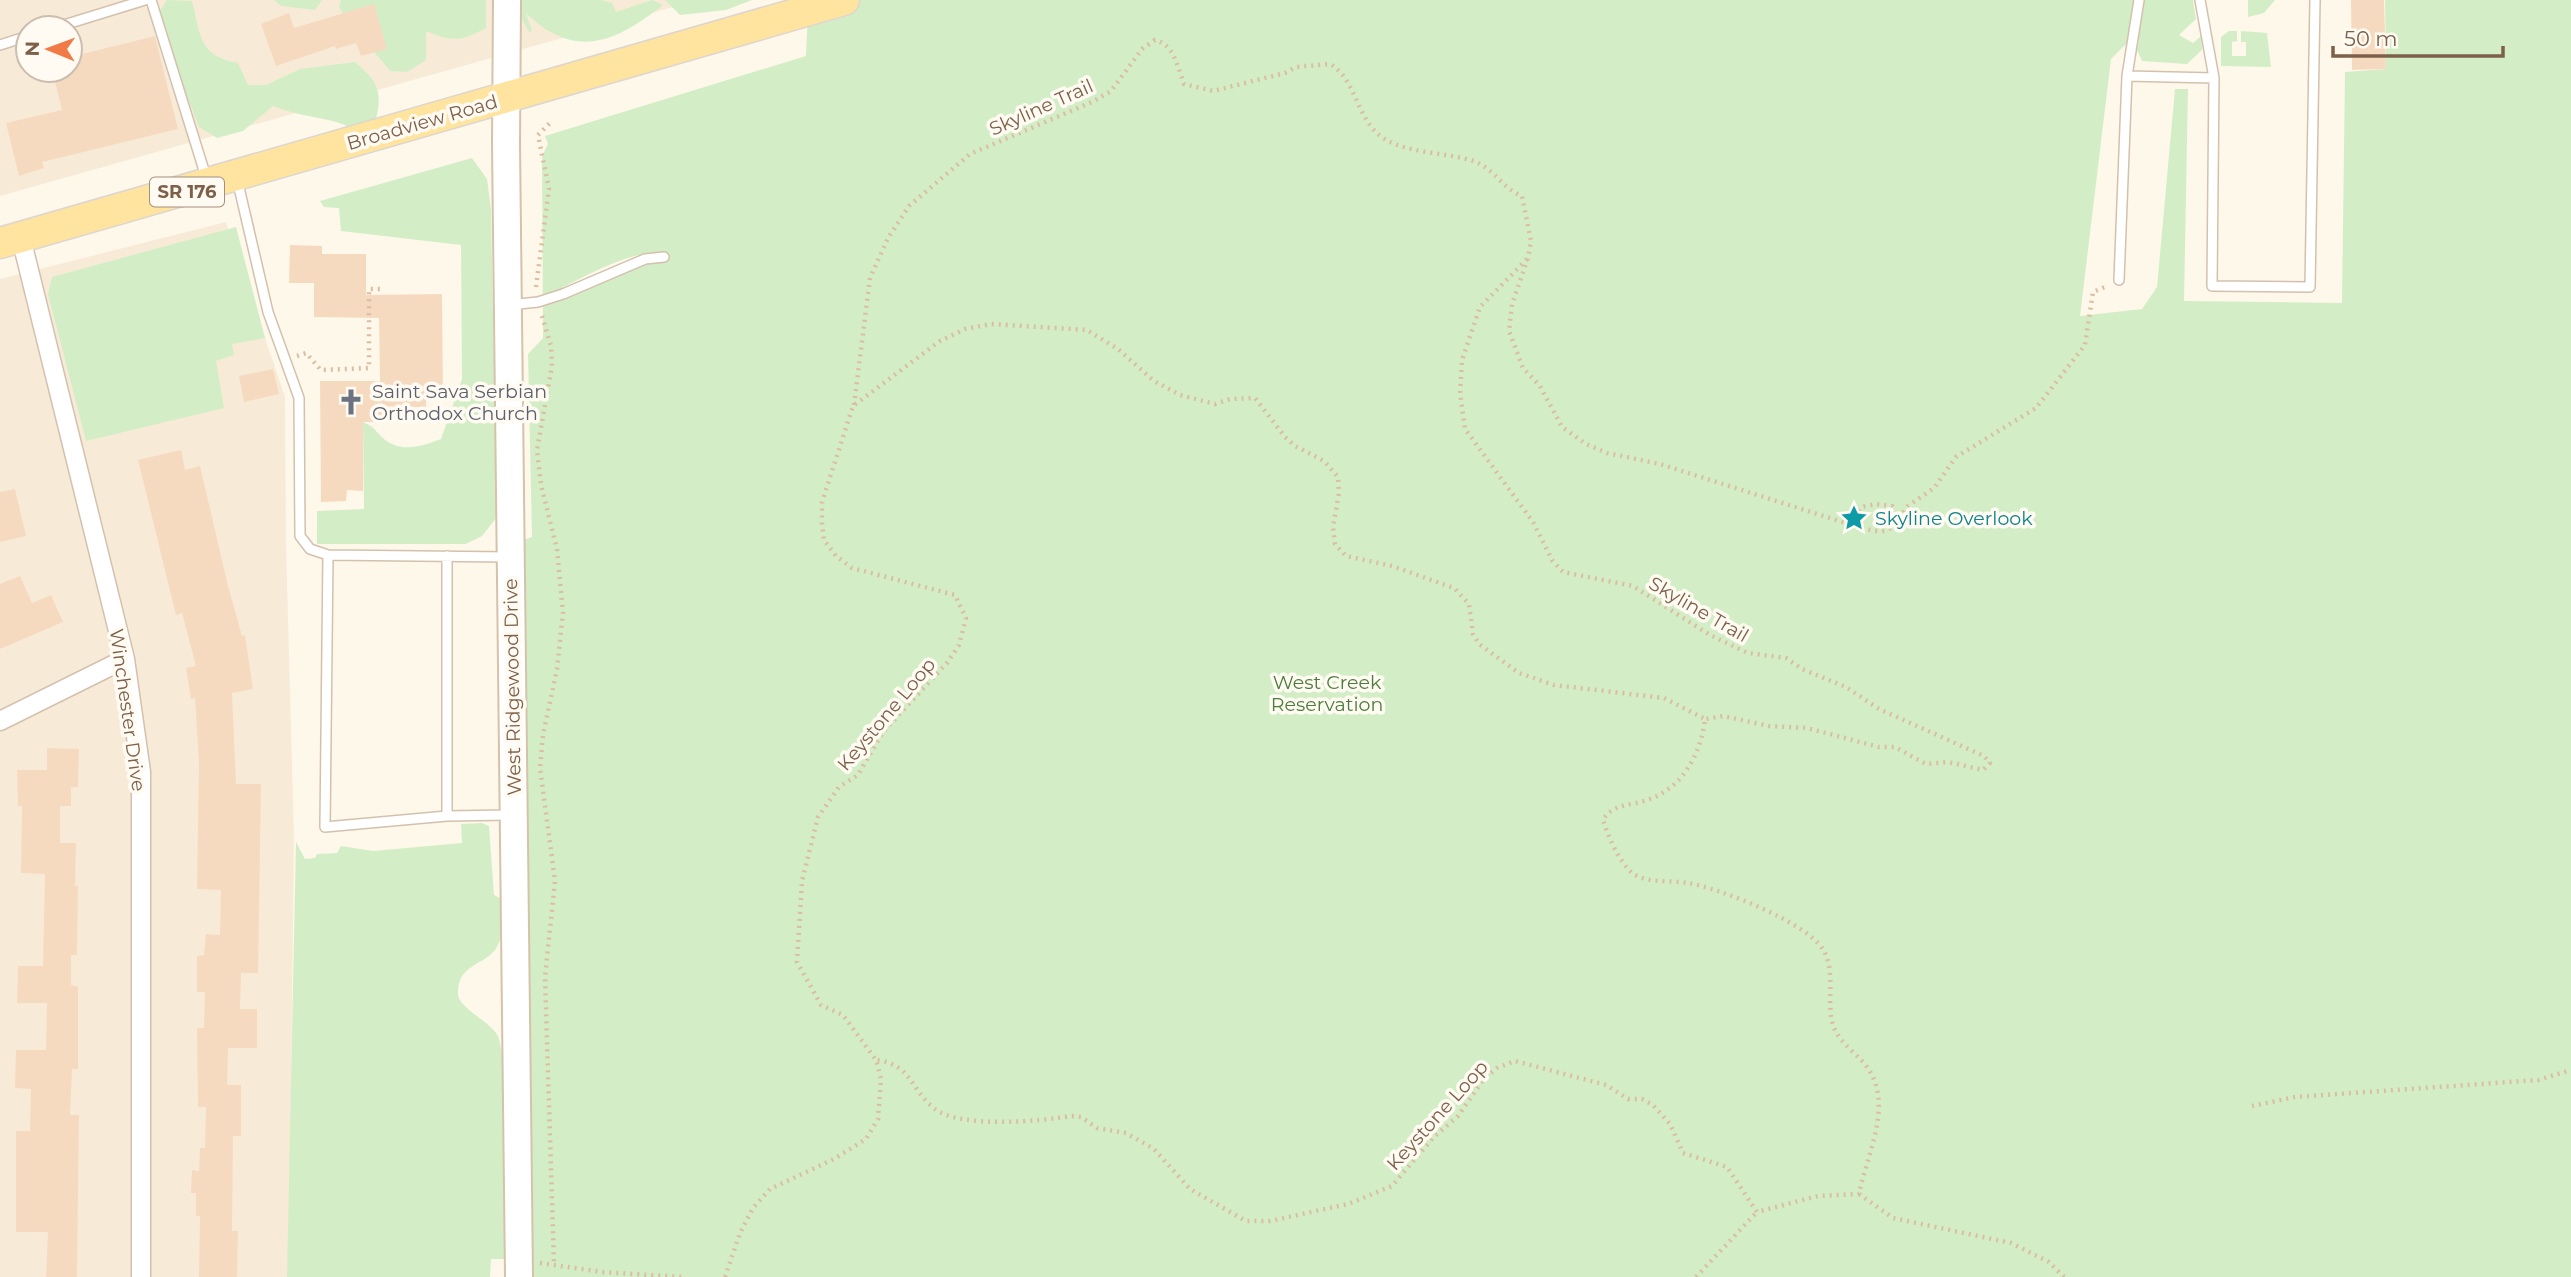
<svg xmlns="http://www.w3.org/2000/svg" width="2571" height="1277" font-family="Montserrat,sans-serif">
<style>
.residential{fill:#f7ebd8;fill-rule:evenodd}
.green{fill:#d3eec6;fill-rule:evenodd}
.building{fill:#f6dabf}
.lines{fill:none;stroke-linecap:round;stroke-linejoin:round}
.lane-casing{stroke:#d3c1ae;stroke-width:12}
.street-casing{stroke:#d3c1ae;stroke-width:21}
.secondary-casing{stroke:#d6c2ab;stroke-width:30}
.primary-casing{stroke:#ddd6d0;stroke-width:33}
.path{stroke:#dcbda1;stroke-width:4.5;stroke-dasharray:2 5;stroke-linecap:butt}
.lane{stroke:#fff;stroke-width:9}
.street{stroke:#fff;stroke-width:18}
.secondary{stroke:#fff;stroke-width:26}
.primary{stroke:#ffe4a0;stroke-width:30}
.labels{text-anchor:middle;stroke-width:7;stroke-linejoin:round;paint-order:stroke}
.shield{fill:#fffbf2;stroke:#a48e7c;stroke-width:2}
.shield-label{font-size:18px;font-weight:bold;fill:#7d604a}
.street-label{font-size:19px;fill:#7d604a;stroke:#fffbf2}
.worship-label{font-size:19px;fill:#5b616d;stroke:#fffbf2;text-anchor:start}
.culture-label{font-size:19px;fill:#0d838f;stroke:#fffbf2;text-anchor:start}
.park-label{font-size:19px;fill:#4b7d3d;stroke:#fffbf2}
</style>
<rect width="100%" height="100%" fill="#fef8ea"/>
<!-- residential -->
<path class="residential" d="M0,0H698L0,196ZM28,28H70V70H28Z
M226,222L285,397L286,544L294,838L289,1277H0V279Z"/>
<!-- green -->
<path class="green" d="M167,0L192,1C201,35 198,56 238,63L248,85H266L300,69L355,62C377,81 383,90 376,119L352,128C326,116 299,117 273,106L243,131L217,138L199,127L171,55L160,11Z
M274,0H322L315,10L281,6Z
M341,0H486V28C460,42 452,42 426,31V60L407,72L390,71C373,49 353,32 339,7Z
M520,0H601L612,3L616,12L652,0L663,5C616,42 575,61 526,13L532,31L529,32L522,19Z
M665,0H752L726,10L680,15Z
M843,0H2193L2196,19L2179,35L2193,43L2201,36L2202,50L2187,64L2142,61L2137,50L2139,40L2132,38L2111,59L2080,316L2142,309L2157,287L2175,89H2188L2184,301L2342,303L2345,72L2386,69L2385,0H2571V1277H522L514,543L532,537L528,354L543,338L542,156L548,144L545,136L806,56L808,10ZM666,252V262L649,263L563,300V287C595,272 629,251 666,252Z
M2248,0H2275L2264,13L2248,17Z
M2229,31H2237V41L2232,42V56H2246V42H2241V31L2267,33L2271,67L2221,66V37Z
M472,158L487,179L491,209L497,517L482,536L466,544H317V511L364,509L363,422C373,426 374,429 381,436C398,454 421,447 441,439L462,379L461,245L341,231L339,208L324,207L320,201Z
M236,227L265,338L232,344L234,355L216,361L224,408L86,441L48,294L52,277Z
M482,823L489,826L494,895L502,899C502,914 505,932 497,947C486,966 457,963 458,994C458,1008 490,1021 498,1036C501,1044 502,1055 503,1063L506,1259H491L490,1277H287L296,842L305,859L315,858L317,854L337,853L341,846L373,851L462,843L461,824Z"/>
<!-- building -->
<path class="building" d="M2351,0H2384L2386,69L2352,70Z
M374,4L387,49L361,56L356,43L336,49L335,46L276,66L261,24L289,13L294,28Z
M155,36L178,129L42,162L44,168L19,176L6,123L62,110L52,70H70V57Z
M290,245L322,246V254H366V295L442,294L443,395H426V407H382V422H363V491L347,490L346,501L321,502L320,381H380L379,318L314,317V283H289Z
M273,369L279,394L244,402L239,376Z
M181,450L185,470L200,466L228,586L242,636L245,635L253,689L232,693L236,784H261L258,973H241L240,1009H257V1048H228L227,1085H241V1136H233L232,1231H238L237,1277H199L200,1216H196V1193H191L192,1170L199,1171L200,1148H205L206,1107H198L197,1028H204L205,992H197V956L204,955L206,934L220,935L221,890L197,889L199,763L195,698L191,699L186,668L196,666L182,613L176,615L138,460Z
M15,489L26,536L0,542V492Z
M20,576L32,603L51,595L63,622L0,649V584Z
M47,748L79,749L78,787H71V806H60V843H76L75,886H78L77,955H71V985L78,987V1069H72L70,1115H79L77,1277H46L48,1232H16V1131H30L31,1089L15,1088L16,1050H46L47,1003H17L18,966H43L45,874L21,873L22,806H18L17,770H47Z"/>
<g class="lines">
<!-- lane casing -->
<g class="lane-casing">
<path id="lane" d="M151,0L207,180
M2200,0L2214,78L2212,286L2310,287L2315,0
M54,28L145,0
M0,45L28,36
M2127,76L2139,0
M237,179L268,312L299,398L300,536L310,549L328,555L508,557
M2119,280L2127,76L2214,78
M509,305L538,302L563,294L645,259L664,257
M328,555L325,827L447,816L512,815
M447,816V556"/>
</g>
<!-- street casing -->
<g class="street-casing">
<path id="street" d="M21,238L125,659L141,772V1277
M0,721L125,659"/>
</g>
<!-- secondary casing -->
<g class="secondary-casing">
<path id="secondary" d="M507,0L506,144L519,1277"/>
</g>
<!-- primary casing -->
<g class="primary-casing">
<path id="primary" d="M0,243L844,0"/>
</g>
<!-- path -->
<path class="path" d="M1527,259L1480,307L1462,360L1460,393L1465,429L1533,522L1552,560L1563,572L1633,586L1710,635L1748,653L1786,658L1802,669L1846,687L1879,709L1984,756L1990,763L1983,770L1948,762L1926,764L1895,747H1879L1807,728L1769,726L1723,716L1705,719
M536,287L549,189L538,135L550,123
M542,316L551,346L552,366L537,450L541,485L557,549L563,613L557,669L543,735L540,768L555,881L545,977L554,1264
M297,356L306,353L321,370L369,368V289H381
M854,405L870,278L888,238L909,206L970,154L1092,102L1111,91L1142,49L1155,40C1174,44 1178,68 1184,84L1213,91L1285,73L1296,67L1330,64C1355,78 1356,115 1378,134C1402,155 1447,151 1476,162C1495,170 1502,188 1522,196L1531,241L1528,258L1512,304L1509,331L1523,368L1540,386L1562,427L1586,444L1607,453L1660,464L1858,527C1875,531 1889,537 1899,518L1892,506L1876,504L1861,507L1854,518
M1899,518L1908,506L1934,488L1956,457L2036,408L2085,345L2093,292L2107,286
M2252,1106L2295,1097L2538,1080L2571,1070
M1859,1194L1893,1218L2011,1243L2049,1262L2064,1277
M540,1263L602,1272L682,1277
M725,1277L740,1233L753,1208L770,1189L834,1159L866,1139L878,1119L881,1079L876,1060L843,1015L821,1005L797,962L802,881L818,817L839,787L858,775L883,732L947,663L959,645L966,618L955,595L852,568L836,556L824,540L822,523V502L853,406L940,341L965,329L991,324L1087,330L1118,349L1154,381L1180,395L1215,404L1230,399L1255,398L1285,437L1295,446L1324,461L1338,477L1339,493L1333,527L1335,544L1346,556L1392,566L1454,588L1469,604L1473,634L1479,644L1519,673L1554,685L1664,698L1705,719C1701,754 1682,789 1647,800C1631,806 1613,803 1603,820C1609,838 1617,858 1631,872C1645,884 1670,880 1688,883C1719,888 1809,923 1824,951C1836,974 1826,1002 1833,1025C1839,1044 1860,1055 1869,1070C1893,1107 1866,1157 1859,1194L1818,1196L1757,1212L1727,1167L1683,1153L1670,1124L1653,1105L1642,1099H1628L1606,1085L1515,1061L1497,1068L1483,1080L1458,1116L1433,1138L1392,1186L1348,1204L1270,1221H1246L1190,1189L1154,1149L1126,1133L1097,1128L1081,1117L1072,1116C1041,1121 962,1129 935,1109C910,1090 913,1065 876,1060
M1696,1277L1757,1212"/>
<!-- lane -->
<use href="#lane" class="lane"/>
<!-- street -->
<use href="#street" class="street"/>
<!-- secondary -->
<use href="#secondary" class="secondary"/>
<!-- primary -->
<use href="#primary" class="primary"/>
</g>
<!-- icons -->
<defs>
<g id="church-bare" transform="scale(2.1)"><path d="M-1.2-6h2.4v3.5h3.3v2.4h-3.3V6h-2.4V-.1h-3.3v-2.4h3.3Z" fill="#6b7280" stroke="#fffbf2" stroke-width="2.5" paint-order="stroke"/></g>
<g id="sight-bare" transform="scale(2.1)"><path d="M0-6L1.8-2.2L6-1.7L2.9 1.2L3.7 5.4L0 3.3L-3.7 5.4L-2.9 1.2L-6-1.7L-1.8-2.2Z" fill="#0f9aa8" stroke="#fffbf2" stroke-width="2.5" paint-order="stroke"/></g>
</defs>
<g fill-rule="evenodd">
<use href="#church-bare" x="351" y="402"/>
<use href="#sight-bare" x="1854" y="518"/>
</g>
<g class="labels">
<!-- shield labels -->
<rect class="shield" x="150" y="177.5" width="74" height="29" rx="5"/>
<g class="shield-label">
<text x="187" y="198">SR 176</text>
</g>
<!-- street labels -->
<g class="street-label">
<text transform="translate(1041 107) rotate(-24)" y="7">Skyline Trail</text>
<text transform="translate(422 122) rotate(-16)" y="7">Broadview Road</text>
<text transform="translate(1699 609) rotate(30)" y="7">Skyline Trail</text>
<text transform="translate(512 687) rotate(-91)" y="7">West Ridgewood Drive</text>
<text transform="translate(128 710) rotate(82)" y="7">Winchester Drive</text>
<text transform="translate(886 714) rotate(-50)" y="7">Keystone Loop</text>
<text transform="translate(1437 1115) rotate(-48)" y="7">Keystone Loop</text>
</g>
<!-- worship labels -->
<g class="worship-label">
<text x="372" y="398">Saint Sava Serbian<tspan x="372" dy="22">Orthodox Church</tspan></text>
</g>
<!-- culture labels -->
<g class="culture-label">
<text x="1875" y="525">Skyline Overlook</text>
</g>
<!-- park labels -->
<g class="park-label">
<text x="1327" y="689">West Creek<tspan x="1327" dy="22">Reservation</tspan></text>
</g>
</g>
<!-- north arrow -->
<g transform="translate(49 49) rotate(271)"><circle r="33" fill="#fffbf2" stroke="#cbbdaf" stroke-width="2"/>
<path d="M0-5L12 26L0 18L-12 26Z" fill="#f17b47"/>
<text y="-10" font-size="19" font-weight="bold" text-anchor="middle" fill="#7d604a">N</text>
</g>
<!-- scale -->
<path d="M2333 46v10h170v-10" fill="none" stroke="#7d604a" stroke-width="3.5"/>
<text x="2344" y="46" font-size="21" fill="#7d604a" stroke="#fffbf2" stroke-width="5" paint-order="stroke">50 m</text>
</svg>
